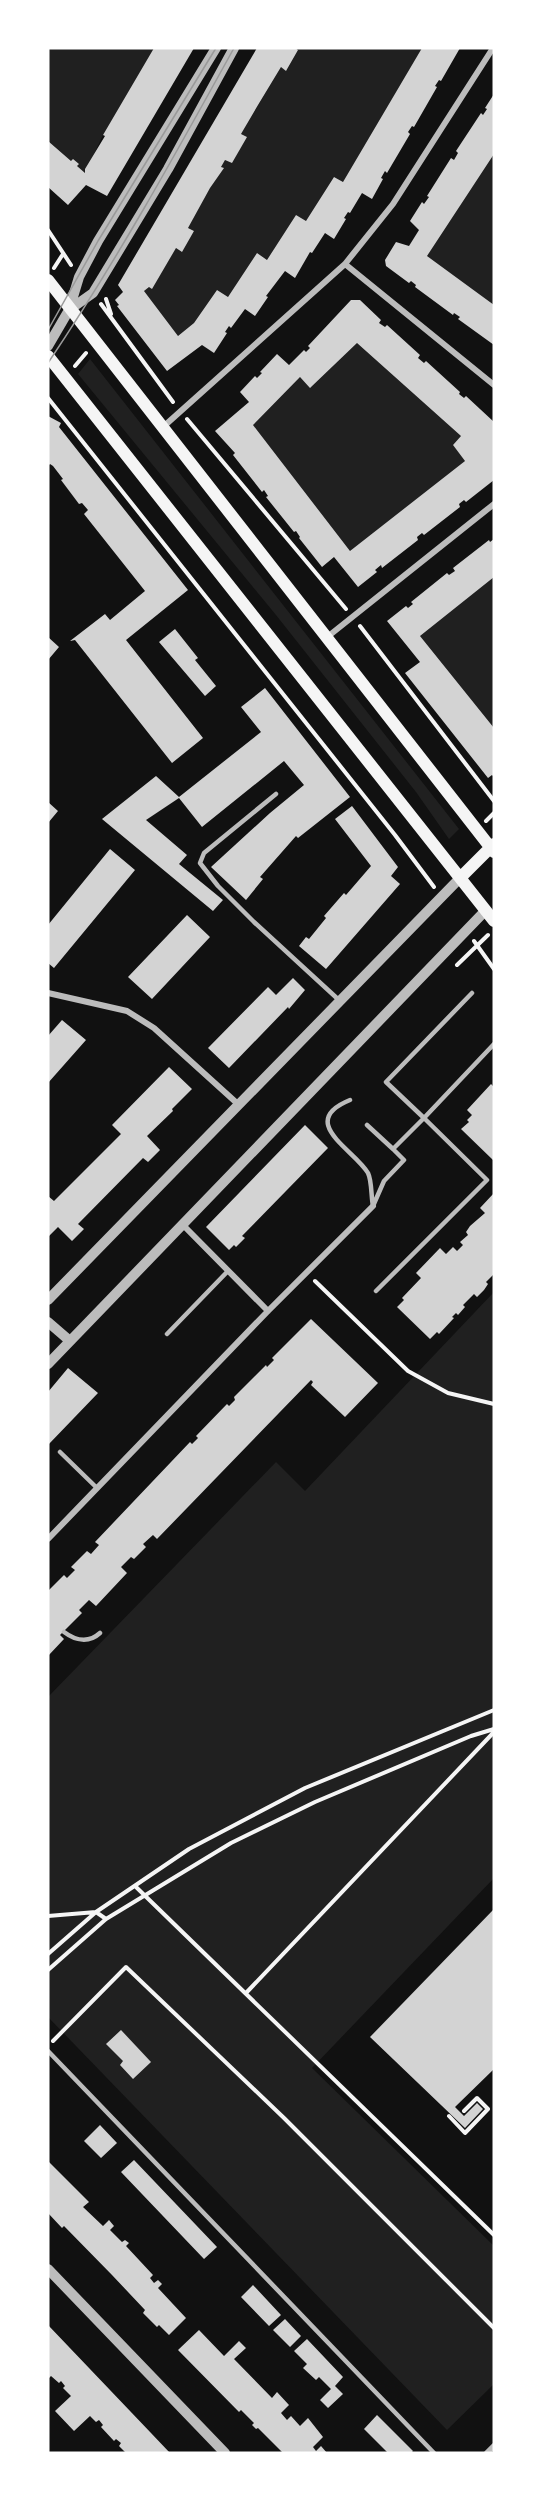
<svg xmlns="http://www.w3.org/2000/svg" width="542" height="2501" font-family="'DejaVu Sans',sans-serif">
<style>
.green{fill:#202020}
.building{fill:#d3d3d3;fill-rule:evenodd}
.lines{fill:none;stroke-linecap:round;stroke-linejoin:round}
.path{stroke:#f5f5f5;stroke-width:4}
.service{stroke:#bcbcbc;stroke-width:4.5}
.minor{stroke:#bcbcbc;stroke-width:6}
.tertiary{stroke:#bcbcbc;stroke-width:10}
.secondary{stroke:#f5f5f5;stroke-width:12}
.tram{stroke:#9a9a9a;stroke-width:1.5}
</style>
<rect width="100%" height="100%" fill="#111"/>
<!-- green -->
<path class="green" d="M48,48H154L103,135L85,173L77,166L78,164L71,161L48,141Z
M295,48H422L343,182L334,177L306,221L296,215L267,260L257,253L228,297L217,290L194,323L178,336L144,291L149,287L152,288L176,248L181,252L194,231L188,228L210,188L223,169L221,167L225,160L232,163L246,137L241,134L281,67L287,70L298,50Z
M494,154V305L427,256Z
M357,343L461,436L453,445L465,461L350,551L253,425L300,377L311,387Z
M90,359L459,829L449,839L416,792L276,615L78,374Z
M494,577V728L420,636Z
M494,1292V1878L312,2068L494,2246V2384L447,2430L48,2017V1697L276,1462L305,1491Z"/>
<!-- building -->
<path class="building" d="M154,48H194L107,196L86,185L68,205L48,187V141L71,161L73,159L79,164L77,166L85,173V169L105,136L103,135Z
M257,48H295L298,50L286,71L281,67L258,105L241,134L247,137L232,163L225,160L221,167L224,168L210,188L188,228L194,231L182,252L176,248L152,289L149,287L144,291L178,336L194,323L217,290L228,297L257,253L267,260L296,215L306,221L334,177L343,182L422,48H460L441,81L439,80L435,86L437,87L414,127L412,126L408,132L410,134L387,173L385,171L381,178L383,179L372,199L362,193L350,213L348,212L344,218L346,219L334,239L325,233L312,253L310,252L295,278L285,271L266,296L268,297L255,316L245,309L231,328L229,326L225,332L227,333L214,353L202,345L167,371L117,306L119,305L115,300L123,292L118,285Z
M494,94V154L427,256L494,305V345L458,319L460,317L454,313L453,315L415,287L416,285L411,281L409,283L386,266L385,260L396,242L409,246L419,230L410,221L422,202L424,204L429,197L427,196L451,158L454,160L458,153L456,151L481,113L483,115L487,109L485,108Z
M351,300H360L381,320L379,323L385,327L387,325L420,355L418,358L424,363L426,361L460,392L459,394L464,398L466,396L494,422V480L466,502L464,500L459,504L460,507L424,535L422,533L417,537L418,540L382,568L381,565L375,570L377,572L358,587L334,557L322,567L299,538L300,537L296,531L294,532L266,497L268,496L264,490L262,492L233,455L235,453L215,431L249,402L240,392L255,376L257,378L262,373L260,372L277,354L289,365L304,350L306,352L310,348L308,346ZM357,343L461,436L453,445L465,461L350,551L253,425L300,377L310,388Z
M48,416L61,423L59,427L188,590L126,640L203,738L172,763L75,640L70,641L105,614L110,620L145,591L84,514L88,510L82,503L79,504L61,480L63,479L53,466L50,464L48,466Z
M494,539V577L420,636L494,728V777L492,775L488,778L405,673L420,662L387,621L406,606L408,608L413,604L411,602L447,573L449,575L455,571L453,568L489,540L490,542Z
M175,629L198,658L195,660L216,686L205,696L159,642Z
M48,637L59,647L48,660Z
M265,688L350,797L298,838L296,836L260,877L263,879L246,900L211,867L270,813L304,785L284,761L202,827L179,798L146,820L187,855L179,864L223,900L213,911L102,819L156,776L179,797L261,732L241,707Z
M48,802L58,811L48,823Z
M352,806L398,867L391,876L400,884L326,969L299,946L306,937L309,939L326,918L324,916L344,893L346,895L371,866L335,819Z
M110,849L135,870L54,968L48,963V925Z
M187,915L210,937L152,999L128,977Z
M293,978L305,990L289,1009L288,1007L229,1068L208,1048L268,987L276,995Z
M62,1020L86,1040L48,1083V1036Z
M169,1067L192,1089L172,1109L173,1111L147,1136L160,1150L148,1162L143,1158L78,1224L84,1229L72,1241L58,1227L48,1237V1196L54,1201L121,1134L112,1125Z
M491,1084L494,1087V1161L461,1129L469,1122L467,1120L472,1115L467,1110Z
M305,1125L328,1148L242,1236L245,1238L236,1247L234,1245L229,1250L206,1227Z
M494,1193V1274L486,1282L488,1284L484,1290L477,1297L474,1294L463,1305L465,1307L458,1315L456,1313L452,1317L454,1318L439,1334L437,1332L430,1339L397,1307L404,1300L402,1298L421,1278L416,1273L440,1248L446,1254L453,1247L457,1251L463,1245L460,1242L468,1235L466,1232L470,1226L485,1213L480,1208Z
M311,1319L378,1383L345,1417L311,1385L313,1382L311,1380L157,1539L153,1535L143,1544L146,1547L134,1559L131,1557L121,1567L127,1573L96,1606L89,1600L79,1610L82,1613L60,1635L64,1639L48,1656V1591L64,1575L67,1578L75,1570L71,1567L87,1551L91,1554L99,1545L95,1542L190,1442L192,1444L198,1438L196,1436L227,1404L229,1406L235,1400L234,1397L266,1365L267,1367L274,1360L272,1358Z
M68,1368L98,1393L48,1445V1392Z
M494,1909V2069L455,2107L464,2116L477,2103L483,2109L465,2128L370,2037Z
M121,2030L151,2062L133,2079L120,2065L123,2061L106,2044Z
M100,2125L117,2143L101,2158L84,2141Z
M134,2160L217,2247L204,2259L121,2172Z
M48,2161L89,2202L83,2207L103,2226L109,2220L114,2226L110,2230L122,2242L125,2240L129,2243L126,2246L153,2275L150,2278L154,2283L158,2280L162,2284L158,2288L186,2318L169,2335L159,2325L157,2327L143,2313L145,2310L112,2275L64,2226L62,2228L48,2213Z
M253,2285L281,2315L269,2326L241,2297Z
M285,2319L301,2336L290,2347L273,2330Z
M48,2325L151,2433L170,2453H126L119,2446L121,2443L116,2439L114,2441L101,2427L103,2425L99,2420L96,2422L90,2416L74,2431L55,2411L71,2396L63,2388L65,2386L61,2381L59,2383L51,2376L48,2379Z
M199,2330L224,2356L239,2341L246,2348L234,2359L272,2398L277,2392L289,2405L281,2413L287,2420L291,2416L300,2426L308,2418L323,2437L313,2447L316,2451L321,2446L327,2453H283L258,2428L256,2429L252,2425L254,2423L241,2410L239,2412L178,2350Z
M307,2339L343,2377L335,2386L343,2394L328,2408L320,2400L331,2389L319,2377L316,2380L303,2368L307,2364L294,2351Z
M377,2415L413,2451L411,2453H388L364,2429Z"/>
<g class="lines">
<!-- path -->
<path class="path" d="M48,230L71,265
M54,268L63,254
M106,299L111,314
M101,304L173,402
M75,366L86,353
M48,398L395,835L434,887
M187,419L346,609
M360,626L494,801
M486,821L494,813
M474,941L494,969
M457,965L488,935
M315,1281L408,1371L448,1393L494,1404
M135,1886L494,2235
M48,1916L96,1912L106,1919
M48,1954L96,1912L189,1849L305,1788L494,1710
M48,1970L106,1919L231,1843L315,1802L471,1736L494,1729
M246,1993L494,1732
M53,2041L126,1967L284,2118L494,2328
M449,2116L465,2133L488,2109L477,2098L464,2111"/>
<!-- service -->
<path class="service" d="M276,794L204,853L200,863L218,886L254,922L340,1001
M350,1100C296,1122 355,1150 368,1173C372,1181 371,1197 373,1206
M367,1125L393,1149
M373,1206L384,1181L404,1160L393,1149L424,1118L386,1082L472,993
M376,1291L487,1180L424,1118L494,1044
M167,1334L228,1271
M60,1452L97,1488
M64,1632C76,1641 89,1643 100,1633
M48,2051L434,2453"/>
<!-- minor -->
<path class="minor" d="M345,264L494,385
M163,427L345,264L393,204L493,48
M326,638L494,504
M48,993L127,1011L154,1028L239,1105
M183,1225L268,1311
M48,1539L268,1311L373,1206
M487,2453L494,2446"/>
<!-- tertiary -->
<path class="tertiary" d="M69,310L93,293L168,169L234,48
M48,346L69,310L79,277L98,241L216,48
M48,1300L460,878
M48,1322L70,1341
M48,1364L486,910
M48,2269L225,2453"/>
<!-- secondary -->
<path class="secondary" d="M48,280L494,852
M48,356L494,921
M460,878L494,844"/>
<!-- tram -->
<path class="tram" d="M48,330L98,241L216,48
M48,363C116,262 175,155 234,48"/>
</g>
<!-- border -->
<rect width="542" height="2501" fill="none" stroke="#ffffff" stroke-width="99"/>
</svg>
